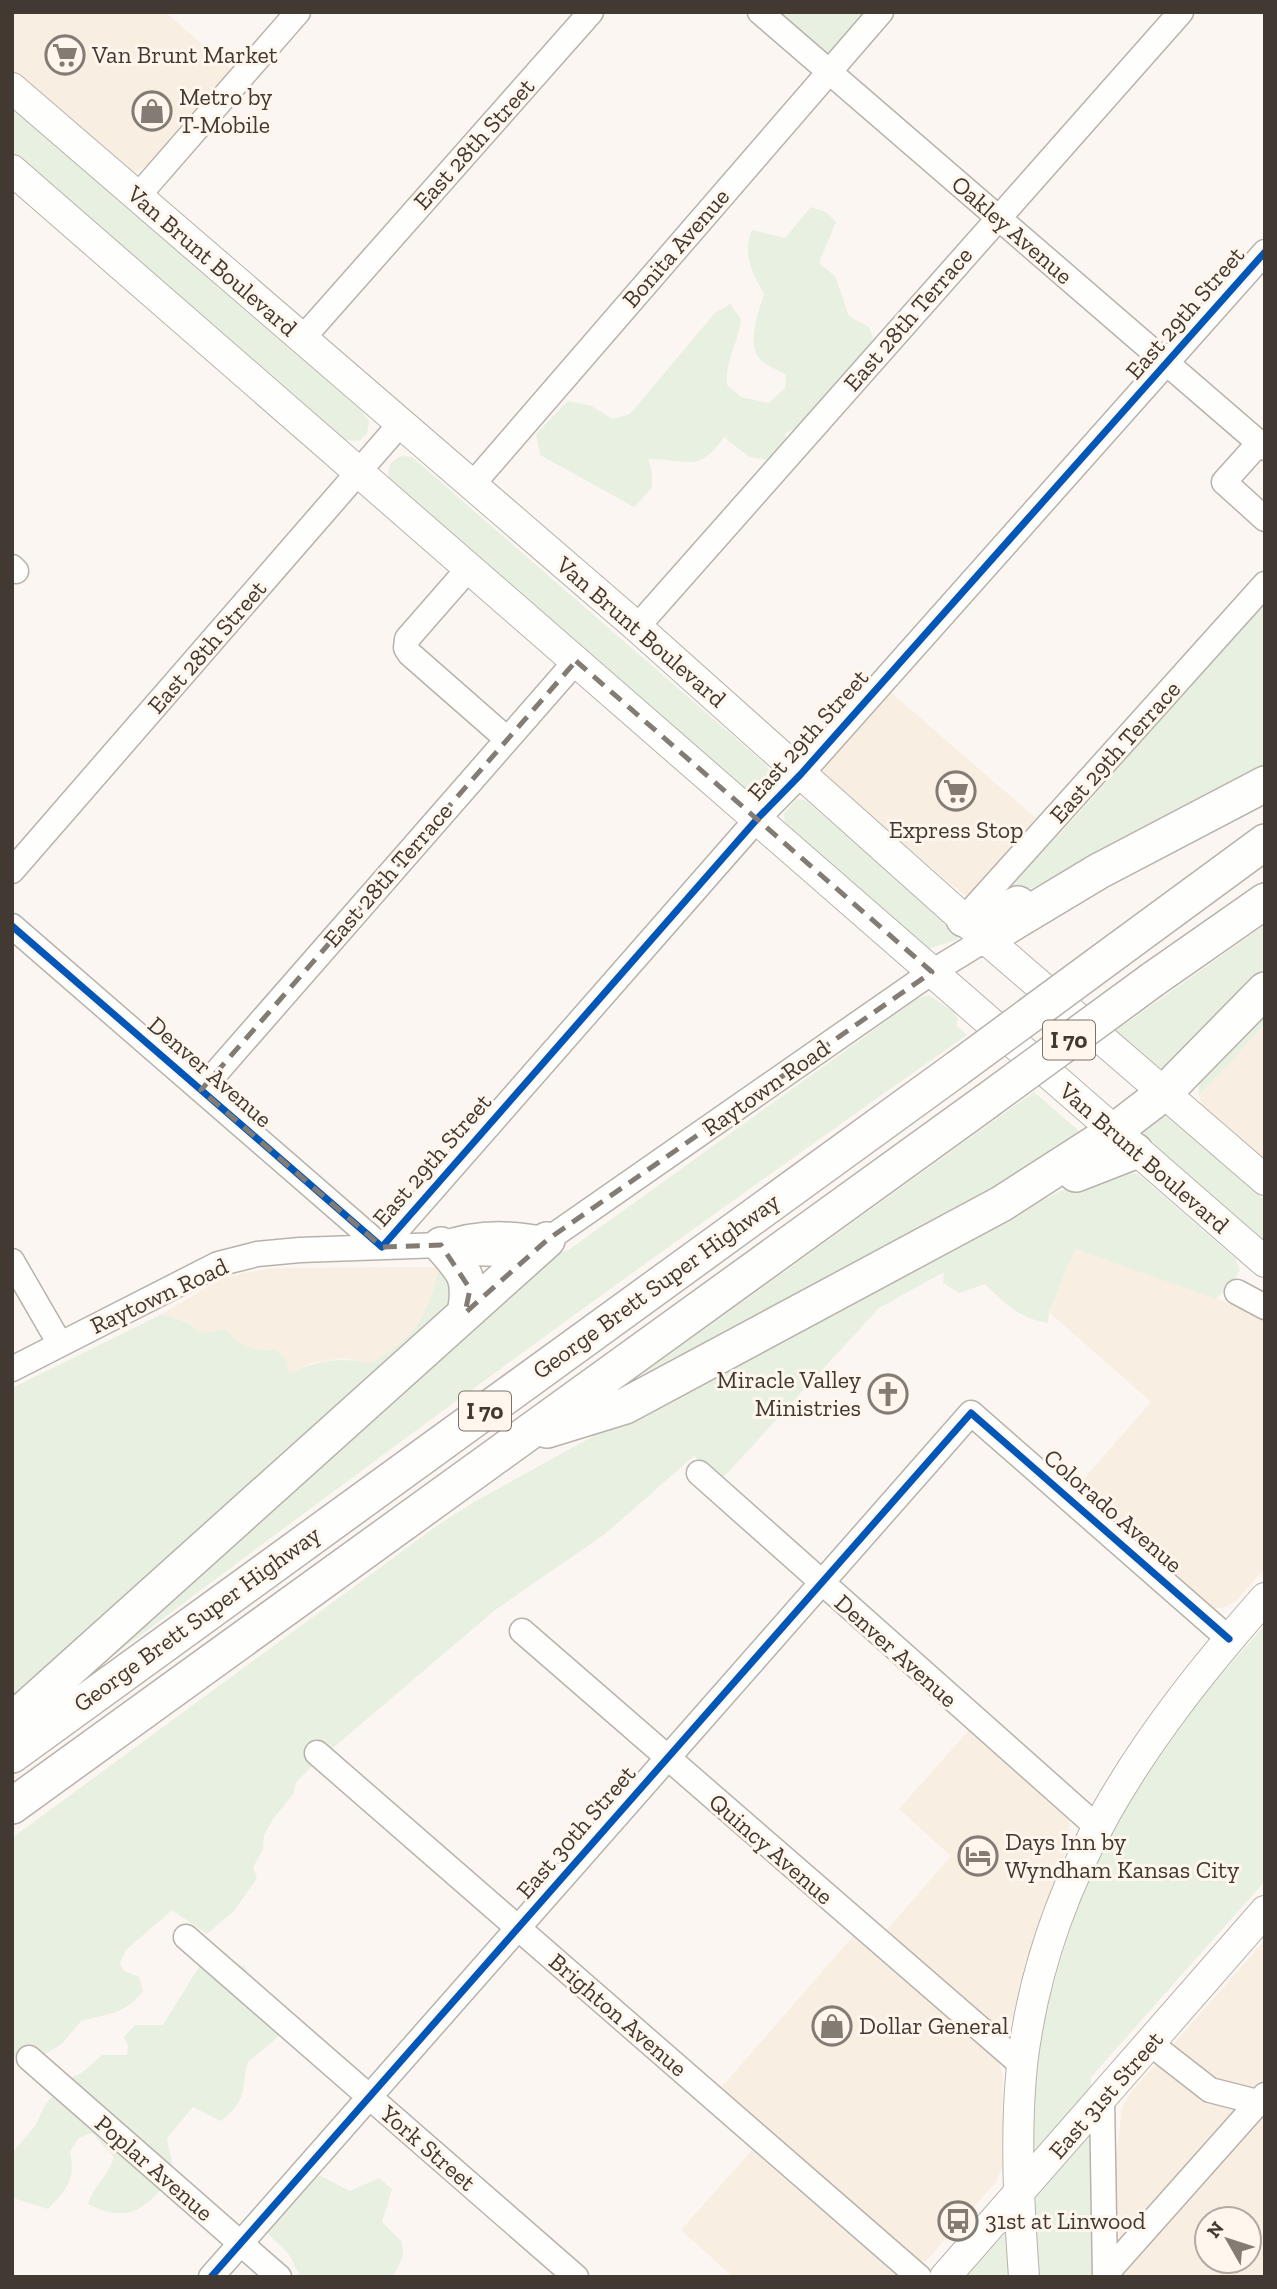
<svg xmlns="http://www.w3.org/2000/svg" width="1277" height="2289" font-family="'Zilla Slab',serif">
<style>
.built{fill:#f9eee2;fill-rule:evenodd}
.green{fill:#e8f0e2}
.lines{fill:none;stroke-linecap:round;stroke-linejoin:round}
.minor-casing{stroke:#b8b2ac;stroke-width:27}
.major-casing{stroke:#b8b2ac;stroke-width:32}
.highway-casing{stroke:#b8b2ac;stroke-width:38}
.minor{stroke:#fefefd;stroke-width:24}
.major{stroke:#fefefd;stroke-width:30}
.highway{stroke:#fefefd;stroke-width:35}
.highway-bridge-casing{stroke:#b8b2ac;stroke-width:38;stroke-linecap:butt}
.highway-bridge{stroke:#fefefd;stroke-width:35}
.cycleway-casing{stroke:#fff6ee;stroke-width:11}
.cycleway{stroke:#0057b8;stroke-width:7}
.marked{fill:none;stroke:#837c75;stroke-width:5;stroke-dasharray:14 9;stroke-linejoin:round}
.labels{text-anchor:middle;stroke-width:6;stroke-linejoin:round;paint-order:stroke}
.shield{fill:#fff6ee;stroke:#7b726a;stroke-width:2}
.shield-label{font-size:23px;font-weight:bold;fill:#423a32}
.poi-label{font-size:24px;fill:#423a32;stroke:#fff6ee;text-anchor:start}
.street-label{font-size:24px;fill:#423a32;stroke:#fff6ee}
</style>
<rect width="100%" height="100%" fill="#fbf6f2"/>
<!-- built -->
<path class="built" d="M14,12H165L233,71L148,165L138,171H128L12,73Z
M888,690L1038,820L972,895L965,896L827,779L823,769L826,762Z
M1265,1024V1161L1203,1108L1199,1096Z
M1075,1249L1265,1316V1568L1236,1601L1223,1608H1212L1075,1489L1151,1402L1049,1312Z
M440,1267L426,1311L404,1344L372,1363L342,1358L312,1363L288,1374L275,1350L254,1351L238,1342L225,1329L203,1333L187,1321L162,1314L221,1279L244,1273L274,1268Z
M971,1728L1070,1819L1066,1851L1037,1928L1012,2019L1002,2027L992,2025L884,1933L951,1856L899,1809Z
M853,1936L988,2052L999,2062L1003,2077L1002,2168L995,2183L926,2261H917L720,2089Z
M1265,1940V2277H1122L1115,2170L1122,2107L1131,2092ZM1207,2219H1249V2261H1207Z
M752,2150L898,2277H733L681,2230Z"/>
<!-- green -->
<path class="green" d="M778,12H867L829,52L822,51Z
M12,108L361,410L369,421L367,434L359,441L346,440L336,434L12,151Z
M811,207L826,212L836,222L819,263L835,276L849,316L869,327L873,338L867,354L843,386L828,391L809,421L786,433L784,449L770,460L749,457L724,437C698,475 686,459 648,459L652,472V488L634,507L540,455L536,434L568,401L591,406L613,419L630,414L715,313L730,304L741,319C738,345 725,359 727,385L741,397L769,403L785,388L786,375C779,370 766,366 761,360C745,344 759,312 764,294C752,272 742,254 752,230L785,238Z
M402,456L412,457L764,763L770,771C767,784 762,790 749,793L389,480C387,467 390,461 402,456Z
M1265,600V773L995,906L991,898C1063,840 1119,765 1179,695C1207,662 1236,631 1265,600Z
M796,799L805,800L960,934L957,940L928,949L785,825L784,814Z
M1265,925V978L1162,1072L1115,1031Z
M929,995L954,1012L958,1019L956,1025L967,1035C644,1261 327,1494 12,1732L544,1258L570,1249L917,999Z
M1265,1010V1024L1199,1096V1081Z
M1034,1092L1087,1138L605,1401Z
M1155,1106L1265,1200V1245L1136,1132Z
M1103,1170L1138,1174L1235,1258L1240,1270L1232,1283L1216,1299L1075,1249L1049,1312L1048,1323C1021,1319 1003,1303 985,1284L959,1293L943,1283L944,1272L879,1308L721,1480L694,1456L605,1534L495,1610L313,1765L296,1782L293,1794L273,1819L264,1835L263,1850L253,1867L257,1878L234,1911L207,1934L172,1910L126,1950L120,1963L124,1971L139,1977L143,1991C127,2014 106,2014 81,2021L62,2044L45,2054L32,2049L12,2058V1838L438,1525L474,1502L833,1304Z
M440,1267L452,1274L457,1300L12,1705V1388L162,1314L187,1322L203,1333L225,1329C241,1346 252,1351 275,1350L286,1359L289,1373C321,1360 338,1357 372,1363C420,1334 424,1319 440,1267Z
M1265,1625V1881L1091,2077L1095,2277H966L1035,2199C1033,2166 1029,2132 1032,2098C1042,1997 1087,1857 1144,1773C1180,1720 1222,1673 1265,1625Z
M216,1954L245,1967L281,2034L248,2062C240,2091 249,2099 221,2121L193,2107L167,2138C168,2147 172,2156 172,2165C173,2182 143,2213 125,2213C113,2214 99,2210 88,2204C94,2185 109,2175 114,2157L92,2133L79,2138L70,2151C76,2180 67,2189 48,2209L13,2198V2152L35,2126L45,2105L67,2080L83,2072L102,2055H127L128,2046L124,2037L135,2025H163L200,1965Z
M317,2174L350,2191L379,2178L392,2189L382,2222L402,2242L403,2256L393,2277H302C295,2269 293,2260 287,2252C280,2244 273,2241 267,2231Z"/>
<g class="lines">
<!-- minor casing -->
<g class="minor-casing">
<path id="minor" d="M760,12L1265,448
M137,197L298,12
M302,339L591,12
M1259,443L1224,482L1265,519
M472,485L881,12
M12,567L16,571
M469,568L407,639L406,648L410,654L507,739
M637,627L1181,12
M12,871L401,423
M964,919L1265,584
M12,926L382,1247L758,818L801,774L1265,252
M201,1090L576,661
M441,1245C480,1257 510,1258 547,1240L932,972L986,939
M12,1261L60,1344
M1237,1292L1265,1307
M12,1369L218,1264L257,1254L300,1250L441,1245C476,1231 511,1232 547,1240
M699,1473L1096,1826
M522,1631L1022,2065
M317,1753L919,2277
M186,1937L576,2277
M1151,2044L1210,2090L1265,2104
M29,2058L279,2277
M1102,2099L1105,2277
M1105,2275L1265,2095
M211,2277L971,1413L1229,1639"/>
</g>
<!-- major casing -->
<g class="major-casing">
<path id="major" d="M12,88L637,627L986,939L1265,1180
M12,170L1265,1262
M945,2277L1265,1911
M1024,2277C1019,2207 1015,2135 1022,2065C1044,1876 1143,1736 1265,1598"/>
</g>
<!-- highway casing -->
<g class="highway-casing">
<path id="highway" d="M964,919L998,914L1018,904
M986,939L1099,871L1265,784
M1118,950L1265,842
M1152,980L1265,901
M1076,1174L1135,1151
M441,1245C464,1271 472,1277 465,1313
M547,1430L625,1406L1001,1204L1113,1132L1165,1092L1265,990
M12,1721L547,1240
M12,1755L958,1068
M12,1806L987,1101"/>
</g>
<!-- minor -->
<use href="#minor" class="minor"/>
<!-- major -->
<use href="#major" class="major"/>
<!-- highway -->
<use href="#highway" class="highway"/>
<!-- highway-bridge casing -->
<g class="highway-bridge-casing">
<path id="highway-bridge" d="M958,1068L1118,950
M987,1101L1152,980"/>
</g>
<!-- highway-bridge -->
<use href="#highway-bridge" class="highway-bridge"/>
<!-- cycleway casing -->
<g class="cycleway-casing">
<path id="cycleway" d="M12,926L382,1247L758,818L801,774L1265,252
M211,2277L971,1413L1229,1639"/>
</g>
<!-- cycleway -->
<use href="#cycleway" class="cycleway"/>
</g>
<!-- marked area -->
<path class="marked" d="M576,661L932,972L547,1240L465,1313L470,1289L441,1245L382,1247L201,1090Z"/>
<!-- icons -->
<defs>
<g id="supermarket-ring" transform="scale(2.0125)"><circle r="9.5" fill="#fff6ee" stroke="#837c75" stroke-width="1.5"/><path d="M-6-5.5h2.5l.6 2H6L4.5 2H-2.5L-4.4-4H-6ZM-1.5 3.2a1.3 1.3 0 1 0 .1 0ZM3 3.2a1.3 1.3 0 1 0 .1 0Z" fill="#837c75"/></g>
<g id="shop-ring" transform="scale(2.0125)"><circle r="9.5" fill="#fff6ee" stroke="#837c75" stroke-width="1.5"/><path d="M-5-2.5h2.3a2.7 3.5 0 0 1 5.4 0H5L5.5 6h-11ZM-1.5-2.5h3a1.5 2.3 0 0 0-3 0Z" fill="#837c75"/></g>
<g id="church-ring" transform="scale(2.0125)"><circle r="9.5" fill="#fff6ee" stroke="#837c75" stroke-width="1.5"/><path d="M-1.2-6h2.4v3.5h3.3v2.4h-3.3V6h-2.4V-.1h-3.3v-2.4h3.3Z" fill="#837c75"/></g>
<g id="hotel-ring" transform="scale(2.0125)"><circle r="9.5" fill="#fff6ee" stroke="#837c75" stroke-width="1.5"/><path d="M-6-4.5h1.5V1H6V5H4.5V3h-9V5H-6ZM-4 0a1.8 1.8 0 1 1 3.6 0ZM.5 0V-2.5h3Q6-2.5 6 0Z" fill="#837c75"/></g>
<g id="bus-ring" transform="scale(2.0125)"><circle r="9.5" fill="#fff6ee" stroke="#837c75" stroke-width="1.5"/><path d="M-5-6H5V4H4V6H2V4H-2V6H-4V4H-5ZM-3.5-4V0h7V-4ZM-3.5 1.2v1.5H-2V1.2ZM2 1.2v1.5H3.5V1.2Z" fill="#837c75"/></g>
</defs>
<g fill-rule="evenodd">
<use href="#supermarket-ring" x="65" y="55"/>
<use href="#shop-ring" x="152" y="111"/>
<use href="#supermarket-ring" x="956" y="791"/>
<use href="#church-ring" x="888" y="1394"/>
<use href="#hotel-ring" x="978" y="1856"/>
<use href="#shop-ring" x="832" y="2026"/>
<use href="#bus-ring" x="958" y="2221"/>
</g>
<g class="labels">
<!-- shield labels -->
<g class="shield">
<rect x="1043" y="1020.5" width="52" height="39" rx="5"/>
<rect x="459" y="1391.5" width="52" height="39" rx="5"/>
</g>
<g class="shield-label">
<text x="1069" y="1048">I 70</text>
<text x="485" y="1419">I 70</text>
</g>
<!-- poi labels -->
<g class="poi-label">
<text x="92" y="63">Van Brunt Market</text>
<text x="179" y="105">Metro by<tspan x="179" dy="28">T-Mobile</tspan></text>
<text x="956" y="838" text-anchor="middle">Express Stop</text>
<text x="861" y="1388" text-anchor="end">Miracle Valley<tspan x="861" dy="28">Ministries</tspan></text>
<text x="1005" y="1850">Days Inn by<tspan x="1005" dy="28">Wyndham Kansas City</tspan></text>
<text x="859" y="2034">Dollar General</text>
<text x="985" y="2229">31st at Linwood</text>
</g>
<!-- street labels -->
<g class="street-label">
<text transform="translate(474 144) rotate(-48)" y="8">East 28th Street</text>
<text transform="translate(1012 230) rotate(41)" y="8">Oakley Avenue</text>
<text transform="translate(676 248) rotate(-49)" y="8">Bonita Avenue</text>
<text transform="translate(212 261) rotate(41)" y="8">Van Brunt Boulevard</text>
<text transform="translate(1185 313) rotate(-49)" y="8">East 29th Street</text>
<text transform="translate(908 319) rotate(-49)" y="8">East 28th Terrace</text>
<text transform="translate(641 632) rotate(41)" y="8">Van Brunt Boulevard</text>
<text transform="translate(207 647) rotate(-49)" y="8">East 28th Street</text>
<text transform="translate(808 735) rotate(-48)" y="8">East 29th Street</text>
<text transform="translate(1115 752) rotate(-48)" y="8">East 29th Terrace</text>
<text transform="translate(388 875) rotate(-49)" y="8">East 28th Terrace</text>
<text transform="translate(210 1072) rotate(41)" y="8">Denver Avenue</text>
<text transform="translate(766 1088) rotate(-35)" y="8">Raytown Road</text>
<text transform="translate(1144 1158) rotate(41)" y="8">Van Brunt Boulevard</text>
<text transform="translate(432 1160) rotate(-49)" y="8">East 29th Street</text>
<text transform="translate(656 1286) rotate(-36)" y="8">George Brett Super Highway</text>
<text transform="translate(159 1296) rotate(-25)" y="8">Raytown Road</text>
<text transform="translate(1113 1511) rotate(41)" y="8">Colorado Avenue</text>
<text transform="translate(197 1619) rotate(-36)" y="8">George Brett Super Highway</text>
<text transform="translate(896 1651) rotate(42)" y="8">Denver Avenue</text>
<text transform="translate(576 1832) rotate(-49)" y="8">East 30th Street</text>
<text transform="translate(771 1849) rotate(41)" y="8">Quincy Avenue</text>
<text transform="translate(618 2015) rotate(41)" y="8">Brighton Avenue</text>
<text transform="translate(1106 2095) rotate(-49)" y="8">East 31st Street</text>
<text transform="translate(428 2148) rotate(41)" y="8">York Street</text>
<text transform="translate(154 2168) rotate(41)" y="8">Poplar Avenue</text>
</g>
</g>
<!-- border -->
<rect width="1277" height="2289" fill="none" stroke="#423a32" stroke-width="28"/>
<!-- north arrow -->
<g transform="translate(1228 2240) rotate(309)"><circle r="33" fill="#fff6ee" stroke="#b3aba3" stroke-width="2"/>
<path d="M0-5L12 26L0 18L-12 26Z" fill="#837c75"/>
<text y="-10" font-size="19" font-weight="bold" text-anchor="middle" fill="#423a32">N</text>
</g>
</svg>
